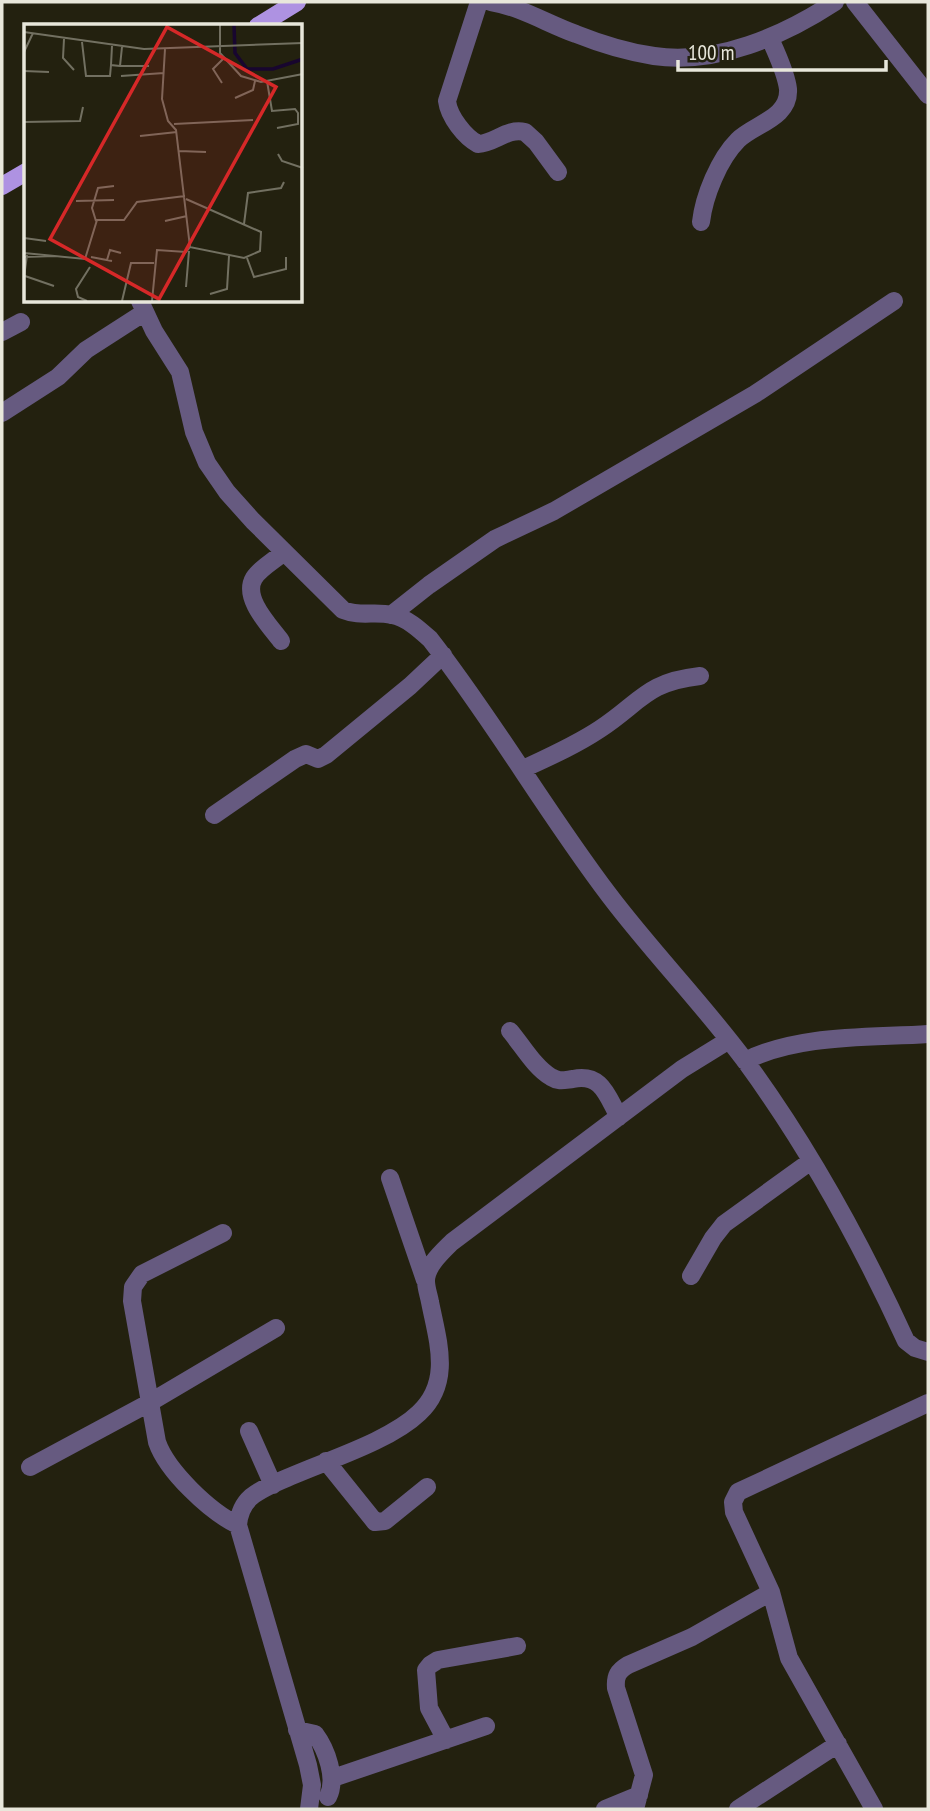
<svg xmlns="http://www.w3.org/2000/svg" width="930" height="1811" font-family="'PT Sans Narrow',sans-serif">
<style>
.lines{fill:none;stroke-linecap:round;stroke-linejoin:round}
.minor{stroke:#665a80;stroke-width:18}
.major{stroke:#ae92e2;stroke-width:18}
.inset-river{fill:none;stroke:#18062f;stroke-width:3.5}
.inset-road{fill:none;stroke:#727061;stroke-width:2}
.view{fill:#d62828;fill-opacity:0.15;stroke:#d62828;stroke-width:3.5}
.inset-edge{fill:none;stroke:#e8e7db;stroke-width:3.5}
</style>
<rect width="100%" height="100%" fill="#23210f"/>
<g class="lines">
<!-- minor -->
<path class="minor" d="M479,2L447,101C449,117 465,137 478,144C496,143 506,128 525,132L536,142L558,172
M491,2C521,7 548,24 576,34C601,44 627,52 654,56C717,65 783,36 835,2
M855,2L928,95
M701,222C704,196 719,159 738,140C754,124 790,118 788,89C786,72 776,53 770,38
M140,301L154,331L180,372L194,432L207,463L227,492L253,521L343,610C360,617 375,611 392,615C407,618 419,629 430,639C494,721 546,812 609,895C652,952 703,1004 746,1062C809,1148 862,1245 906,1341L915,1348L928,1352
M2,332L21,322
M2,413L58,377L86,350L145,312
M391,615L429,585L495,539L554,511L755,394L894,301
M281,641C270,626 242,598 254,578C260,568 275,560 284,552
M523,769C549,757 576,745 600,729C641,702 646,682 700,676
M214,815L295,759L306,754L318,759L326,755L410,686L443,655
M510,1031C522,1045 535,1068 551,1077C559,1082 564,1080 573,1079C602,1073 607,1096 619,1117
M745,1061C798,1034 870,1038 928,1034
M390,1178L425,1280
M223,1233L142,1274L133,1287L132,1301L157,1442C167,1471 210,1512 238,1525
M691,1276L713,1238L724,1224L811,1161
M249,1431L273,1485
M326,1461L375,1522L385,1521L427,1487
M30,1467L149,1403L276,1328
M297,1730L315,1734C327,1750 337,1779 328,1797
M446,1740L429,1708L426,1670L430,1665L438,1660L517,1646
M333,1778L486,1726
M309,1809L312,1785L308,1765L238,1525C239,1514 242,1505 251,1497C263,1487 280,1481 294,1475C331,1459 391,1440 419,1413C452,1382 438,1342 430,1302C429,1296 426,1288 426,1281C426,1266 442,1252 452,1242L682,1069L729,1040
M605,1809L639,1795
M635,1809L644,1775L616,1688C615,1676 618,1671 628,1665L692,1637L771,1592
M738,1809L838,1744
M874,1809L789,1658L771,1592L734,1512L733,1502L738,1492L928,1403"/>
<!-- major -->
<path class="major" d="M258,26L297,2
M2,186L26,172"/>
</g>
<!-- overview -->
<g transform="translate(24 24)">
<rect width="278" height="278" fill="#23210f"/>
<path class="inset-river" d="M210,1L211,29L223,45H249L279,35"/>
<path class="inset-road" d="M196,1V29L217,52L237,58L279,50M0,8L120,25L279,19M40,15L39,34L50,46M58,18L62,52H86L87,41M88,22L87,41L96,42M98,23L96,42H125M141,25L138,75L144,97L152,106L166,223M0,28L9,9M0,47L25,48M97,52L140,49M243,57L248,87L271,85L274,89V100L253,104M198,59L189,45L200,34M211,74L229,66L231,57M0,98L56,97L59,83M150,100L229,96M116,112L153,108M155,127L182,128M254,130L258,137L279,144M52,177L90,176M72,197L68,184L74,164L90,162M141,197L163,192M220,200L224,169L257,164L260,158M0,214L22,217M0,229L61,235L73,196H100L113,178L161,172M0,233L31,232M67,233L88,237M223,234L230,253L262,245V233M83,236L86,226L97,229M1,252L30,262M0,253L3,231M162,263L165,227M186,270L203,265L205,232M63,277L54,273L52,265L66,243M98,277L107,239H130M128,277L133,226L162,228L166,223L220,234L236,227L237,208L162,175"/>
<path class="view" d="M143,3L252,63L135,275L26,215Z"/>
<rect width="278" height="278" class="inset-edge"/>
</g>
<!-- border -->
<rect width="930" height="1811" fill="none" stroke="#e8e7db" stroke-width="7"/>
<!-- scale -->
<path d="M678 60v10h208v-10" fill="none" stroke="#e8e7db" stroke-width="3.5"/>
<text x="688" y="60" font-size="21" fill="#e8e7db" stroke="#23210f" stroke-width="5" paint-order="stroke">100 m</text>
</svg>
